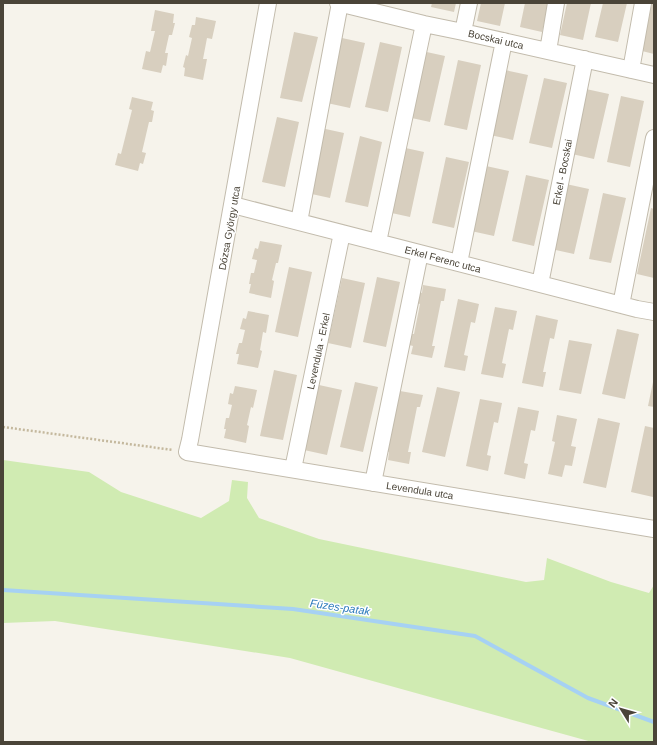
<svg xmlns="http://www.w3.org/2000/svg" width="657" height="745" font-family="Arial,sans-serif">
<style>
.green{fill:#d0ebb2}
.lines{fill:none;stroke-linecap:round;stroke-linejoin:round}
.stream{stroke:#a6d1f3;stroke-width:4}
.building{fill:#d8cfbf}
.minor-casing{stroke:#c2bbac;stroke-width:18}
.path{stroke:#c4b89d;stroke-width:2.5;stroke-dasharray:2 2;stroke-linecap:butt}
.minor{stroke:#fff;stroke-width:16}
.labels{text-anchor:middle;stroke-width:3;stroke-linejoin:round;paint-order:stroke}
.street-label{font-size:10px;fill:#4a4438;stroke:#fff}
.water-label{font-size:11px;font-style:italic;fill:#2c7abb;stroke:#fff}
</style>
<rect width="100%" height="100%" fill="#f6f3eb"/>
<!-- green -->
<path class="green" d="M3,460L89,472L121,492L201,518L229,501L232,480L248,482L247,498L259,518L319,539L526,582L544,580L547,558L611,582L649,593L654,585V742H592L290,658L55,621L3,623Z"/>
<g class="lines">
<!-- stream -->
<path class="stream" d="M3,590L293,609L475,636L588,698L654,722"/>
</g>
<!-- building -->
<path class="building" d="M432,3H456L454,12L431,7Z
M481,3H505L500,26L477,21Z
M525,3H549L542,32L520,27Z
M567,3H591L583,40L560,35Z
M603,3H627L618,42L595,37Z
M652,3H654V54L642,51Z
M155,10L174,14L173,23H175L172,35H169L165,53H168L166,66L163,65L161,73L142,69L146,51L150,52L155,31H151Z
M196,17L216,21L212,39L207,38L203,59H207L203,80L184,76L185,68L183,67L186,55L188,56L192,38L189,37L192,25H195Z
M294,32L318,37L302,102L280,98Z
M342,38L365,43L350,108L327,103Z
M380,42L402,47L388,112L365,107Z
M422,51L445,56L430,122L407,117Z
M458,60L481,65L467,130L444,125Z
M505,70L528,75L513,140L490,135Z
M544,78L567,83L552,148L529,143Z
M586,89L609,94L594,159L572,154Z
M621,96L644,101L630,167L607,162Z
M132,97L153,102L151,110L154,111L152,122H149L142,152L146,153L143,164L140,163L138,171L115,165L118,153L121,154L132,110L129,109Z
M277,117L299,122L285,187L262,182Z
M321,128L344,133L330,198L307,193Z
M360,136L382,142L368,207L345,202Z
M401,147L424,152L410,217L387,212Z
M446,157L469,162L454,228L432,223Z
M486,166L509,171L494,236L471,231Z
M526,175L549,180L534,246L512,241Z
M566,184L589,189L574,254L551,249Z
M603,193L626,198L611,263L589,259Z
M651,208L654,209V278L637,274Z
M260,241L282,245L278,263H276L272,280L274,281L271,298L249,293L251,284H249L251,273H254L257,260L252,259L255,248L258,249Z
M289,267L312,272L298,337L275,332Z
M377,277L400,282L386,347L363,342Z
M342,278L365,283L351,348L328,343Z
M423,285L446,289L444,301H441L432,346H435L432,358L411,354L413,346L409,345L412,334H414L420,304L417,303L419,292L422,293Z
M458,299L479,304L475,323L471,322L464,355L468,356L465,371L444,367Z
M495,307L517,311L513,330L509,329L502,363L506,364L503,378L481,374Z
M248,311L269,315L266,333L263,332L260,350L262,351L258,368L237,364L239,354H236L239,343H242L245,330L240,329L243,318L246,319Z
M536,315L558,320L554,339L550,338L543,372H546L543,387L522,383Z
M617,329L639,334L625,399L602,394Z
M569,340L592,344L581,394L559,390Z
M274,370L297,375L283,440L260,436Z
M355,382L378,387L363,452L340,447Z
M653,382H654V407L648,406Z
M319,385L342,390L327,455L304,450Z
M235,386L257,390L253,408L251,407L247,425L249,426L246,443L224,438L226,429H224L226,418H229L232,405L228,404L230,393L233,394Z
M437,387L460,392L445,457L422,452Z
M400,391L423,395L420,407H417L408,452H411L409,464L388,460L389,452L386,451L388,440H390Z
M480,399L502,403L498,423L494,422L487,455L491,456L488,471L466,466Z
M518,407L539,411L535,431L531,430L524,463L528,464L525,479L504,474Z
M557,415L577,419L571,446L576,447L572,466L565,465L562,477L548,474L555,442L552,441Z
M598,418L620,423L606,488L583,483Z
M645,426L654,428L653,497L631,492Z"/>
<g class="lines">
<!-- minor casing -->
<g class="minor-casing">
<path id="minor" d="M268,3L190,440L187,452L654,529
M338,3L424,24L463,32L654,75
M463,32L469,3
M548,51L556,3
M631,70L643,3
M233,205L637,309L654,312
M299,222L340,3
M378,242L424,24
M459,263L504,41
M540,284L585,59
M621,305L654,138
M293,469L342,233
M373,483L420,253"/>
</g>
<!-- path -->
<path class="path" d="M3,427L173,450"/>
<!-- minor -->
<use href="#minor" class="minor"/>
</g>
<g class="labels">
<!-- street labels -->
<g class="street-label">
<text transform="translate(496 39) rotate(13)" y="4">Bocskai utca</text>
<text transform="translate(562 172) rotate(-79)" y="4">Erkel - Bocskai</text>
<text transform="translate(229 228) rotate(-80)" y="4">Dózsa György utca</text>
<text transform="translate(443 259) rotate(15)" y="4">Erkel Ferenc utca</text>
<text transform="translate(318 351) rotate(-78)" y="4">Levendula - Erkel</text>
<text transform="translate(420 490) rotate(9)" y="4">Levendula utca</text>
</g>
<!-- water labels -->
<g class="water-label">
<text transform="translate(340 607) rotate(8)" y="4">Füzes-patak</text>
</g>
</g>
<!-- border -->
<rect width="657" height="745" fill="none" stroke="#4a4438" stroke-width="8"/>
<!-- north arrow -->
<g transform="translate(621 709) rotate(307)" stroke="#ffffff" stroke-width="3" paint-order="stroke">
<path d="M0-3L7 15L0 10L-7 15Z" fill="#4a4438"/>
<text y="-6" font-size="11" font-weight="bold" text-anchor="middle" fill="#4a4438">N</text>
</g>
</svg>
